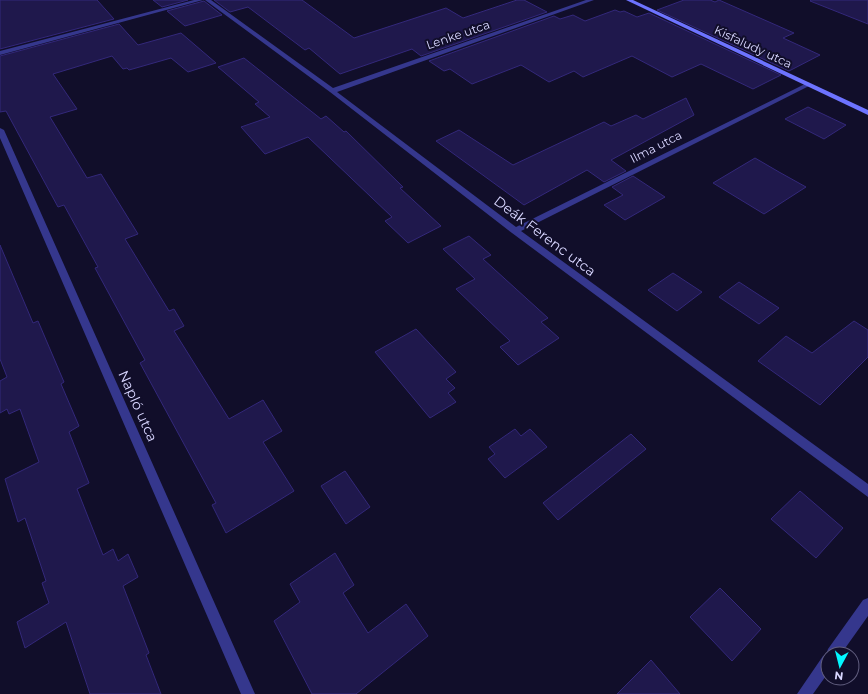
<svg xmlns="http://www.w3.org/2000/svg" width="868" height="694" font-family="Montserrat,sans-serif">
<style>
.building{fill:#1f184c;stroke:#33287a}
.lines{fill:none;stroke-linecap:round;stroke-linejoin:round}
.street{fill:#35378d;fill-rule:evenodd}
.secondary{fill:#6d73ff;fill-rule:evenodd}
.labels{text-anchor:middle;stroke-width:4;stroke-linejoin:round;paint-order:stroke}
.far-street-label{font-size:12px;fill:#d8d6ff;stroke:#110e2a}
.street-label{font-size:14px;fill:#d8d6ff;stroke:#110e2a}
</style>
<rect width="100%" height="100%" fill="#110e2a"/>
<!-- building -->
<path class="building" d="M0,0H97L114,19L0,49Z
M153,0H188L162,7Z
M214,0H302L354,38L446,8L463,18L517,0H524L547,12L421,56L412,49L340,74L309,48L305,50L248,7L230,12Z
M684,0H710L715,2L719,0L794,33L783,38L820,55L789,71L657,10Z
M811,0H868V24L810,1Z
M204,1L222,15L185,26L167,11Z
M615,10L620,12L624,11L637,17L649,13L781,75L753,89L701,64L672,77L632,56L583,77L574,71L549,82L521,65L472,84L450,69L444,71L429,61L554,16L560,19L573,15L585,21Z
M119,24L138,45L181,33L216,63L188,72L171,58L129,70L127,68L123,69L112,56L53,74L77,109L50,117L87,178L101,174L138,234L125,239L169,311L174,309L184,326L174,331L229,419L263,400L282,431L263,442L294,491L226,533L212,505L216,503L140,363L145,360L95,268L98,267L64,205L58,207L6,111L0,112V56Z
M244,58L321,119L326,116L344,132L346,131L403,187L400,188L441,226L408,243L385,221L392,217L308,137L265,154L241,127L270,117L255,104L259,102L218,67Z
M686,98L694,115L611,160L626,171L604,182L587,170L524,205L436,141L459,130L513,165L604,122L611,126L636,115L643,119Z
M808,107L846,125L824,139L785,119Z
M755,158L779,172L806,187L764,214L713,183Z
M633,176L665,197L625,220L604,205L623,195L612,187Z
M469,236L491,255L483,259L548,318L541,322L559,338L518,365L500,347L510,341L456,289L475,279L443,249Z
M0,245L33,323L38,321L64,382L61,384L79,426L69,432L89,483L77,489L103,555L113,549L118,561L128,554L138,577L123,586L149,653L146,655L161,694H90L66,622L25,648L17,622L49,603L42,583L46,581L25,518L18,522L5,479L39,462L20,409L9,414L7,409L0,413V381L7,377L0,359Z
M673,273L702,292L677,311L648,290Z
M739,282L779,308L759,324L719,297Z
M854,321L868,330V357L820,405L758,361L786,336L812,353Z
M416,329L456,372L446,379L455,388L448,393L456,402L430,418L375,352Z
M515,429L521,436L530,429L547,447L505,478L488,459L495,454L489,447Z
M631,434L646,449L558,520L543,503Z
M345,471L370,507L346,524L321,486Z
M800,491L843,528L816,558L771,519Z
M335,553L354,585L343,593L368,633L406,604L428,636L356,694H312L274,621L300,602L290,584Z
M720,588L761,629L732,661L690,617Z
M651,660L680,694H617Z"/>
<g class="lines">
<!-- street -->
<path class="street" d="M194,0H203L0,55V51Z
M205,0H211L333,88L586,0H594L337,92L516,227L805,84H809V86L521,231L868,484V497L512,233L330,92Z
M0,128L4,130L255,694H241L0,138Z
M868,598V616L841,654H828V673L813,694H797L823,656L826,655L828,649L863,600Z"/>
<!-- secondary -->
<path class="secondary" d="M626,0H633L868,110V115Z"/>
</g>
<g class="labels">
<!-- far-street labels -->
<g class="far-street-label">
<text transform="translate(458 35) rotate(-19)" y="4">Lenke utca</text>
<text transform="translate(753 47) rotate(25)" y="4">Kisfaludy utca</text>
<text transform="translate(656 147) rotate(-27)" y="4">Ilma utca</text>
</g>
<!-- street labels -->
<g class="street-label">
<text transform="translate(545 236) rotate(37)" y="5">Deák Ferenc utca</text>
<text transform="translate(138 406) rotate(66)" y="5">Napló utca</text>
</g>
</g>
<!-- north arrow -->
<g transform="translate(840 666) rotate(187)"><circle r="19" fill="#110e2a" stroke="#615e7f"/>
<path d="M0-3L7 15L0 10L-7 15Z" fill="#02f6ff"/>
<text y="-6" font-size="11" font-weight="bold" text-anchor="middle" fill="#d8d6ff">N</text>
</g>
</svg>
